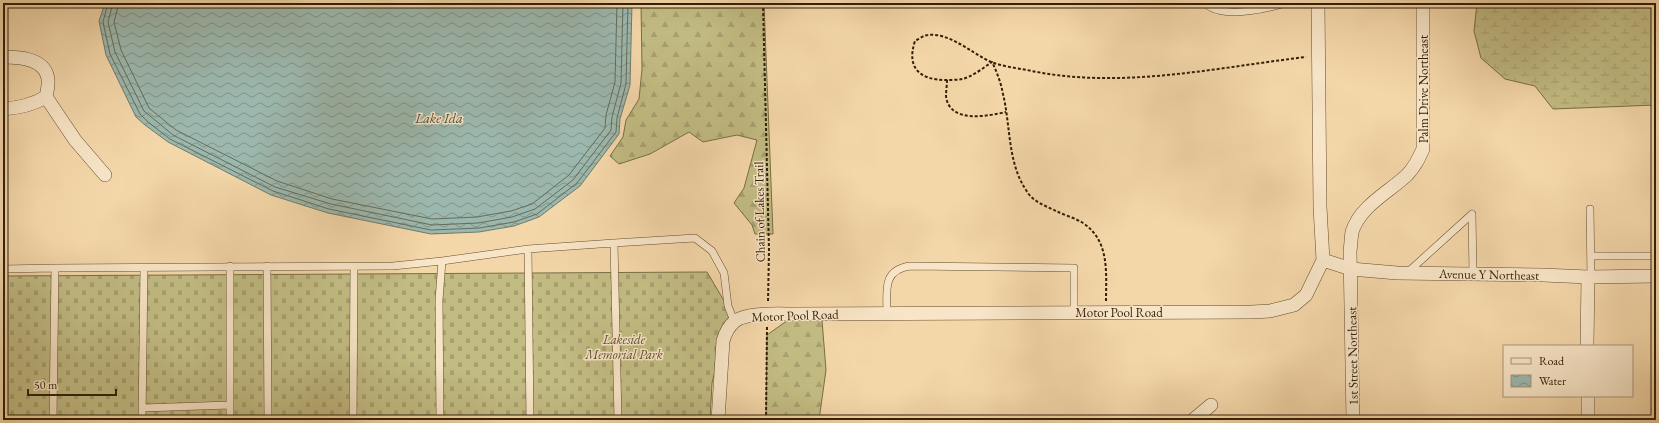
<svg xmlns="http://www.w3.org/2000/svg" width="1659" height="423" font-family="'EB Garamond',serif">
<style>
.forest{fill:url(#forest-firs);stroke:#7a6e44}
.wetland{fill:url(#wetland-marsh);stroke:#7a6e44}
.cemetery{fill:url(#cemetery-stones);stroke:#7a6e44}
.water{fill:url(#water-waves);stroke:#717b6b}
.lines{fill:none;stroke-linecap:round;stroke-linejoin:round}
.shore{stroke:#666c5a;stroke-width:1}
.lane-casing{stroke:#624d2f;stroke-width:8}
.street-casing{stroke:#624d2f;stroke-width:14}
.path{stroke:#311f06;stroke-width:2;stroke-dasharray:3 2;stroke-linecap:butt}
.lane{stroke:#f8e5c7;stroke-width:7}
.street{stroke:#f8e5c7;stroke-width:13}
.labels{text-anchor:middle;stroke-width:3;stroke-linejoin:round;paint-order:stroke}
.street-label{font-size:13px;fill:#311f06;stroke:#f8e5c7}
.park-label{font-size:13px;font-style:italic;fill:#5c4e2c;stroke:#f8e5c7}
.water-label{font-size:14px;font-style:italic;fill:#514d38;stroke:#f8e5c7}
</style>
<defs>
<pattern id="forest-firs" width="22" height="20" patternUnits="userSpaceOnUse"><rect width="22" height="20" fill="#c2bc83"/><path d="M5 1l3.5 6h-7zM16 11l3.5 6h-7z" fill="#a7a170"/></pattern>
<pattern id="wetland-marsh" width="20" height="14" patternUnits="userSpaceOnUse"><rect width="20" height="14" fill="#c2bc83"/><path d="M1 5h8M5 5V1M11 12h8M15 12V8" fill="none" stroke="#a7a170"/></pattern>
<pattern id="cemetery-stones" width="16" height="16" patternUnits="userSpaceOnUse"><rect width="16" height="16" fill="#c2bc83"/><path d="M2 7V4a2 2 0 0 1 4 0v3zM10 15v-3a2 2 0 0 1 4 0v3z" fill="#a7a170"/></pattern>
<pattern id="water-waves" width="16" height="10" patternUnits="userSpaceOnUse"><rect width="16" height="10" fill="#9cb8ae"/><path d="M0 5q4-4 8 0t8 0" fill="none" stroke="#80958c"/></pattern>
</defs>
<rect width="100%" height="100%" fill="#f4d7a9"/>
<filter id="stains"><feTurbulence type="fractalNoise" baseFrequency=".005" numOctaves="4"/><feColorMatrix values="0 0 0 0 .2 0 0 0 0 .09 0 0 0 0 .02 0 0 0 .5 -.17"/></filter>
<radialGradient id="worn" r=".72"><stop offset=".6" stop-color="#630" stop-opacity="0"/><stop offset="1" stop-color="#630" stop-opacity=".3"/></radialGradient>
<!-- forest -->
<path class="forest" d="M641,3H764L773,234H755L752,225L734,203L744,188L757,140L737,135L703,142L689,132L650,154L619,164L610,156L623,137L626,120L639,99L642,69Z
M788,320H822L826,370L819,420H766L767,335Z"/>
<!-- wetland -->
<path class="wetland" d="M1477,3H1656V105L1553,109L1535,86L1505,79L1481,58L1474,31Z"/>
<!-- cemetery -->
<path class="cemetery" d="M707,272L730,311L712,383L710,420H3V276Z"/>
<!-- water -->
<path class="water" d="M105,3H632L630,85L620,119L619,134L580,186L539,217L514,226L479,232L431,234L328,213L271,195L168,142L145,125L136,117L106,55L99,21Z"/>
<g class="lines">
<!-- shore -->
<path class="shore" d="M108,3L103,22L110,54L140,114L148,122L170,139L273,191L329,209L431,230L479,228L514,222L537,214L577,183L616,132L617,118L626,84L628,3
M113,3L108,22L115,52L144,111L173,135L275,187L331,204L432,225L478,223L512,217L535,209L573,180L611,130L612,117L621,83L623,3
M119,3L114,22L121,50L149,108L176,130L277,181L332,199L432,219L477,217L511,211L532,204L569,175L605,128L606,115L615,82L617,3"/>
<!-- lane casing -->
<g class="lane-casing">
<path id="lane" d="M1205,3C1222,20 1265,9 1286,3
M1590,209L1591,277
M614,243L695,238L712,251L724,273L728,306L734,321
M528,249L530,420
M1591,256H1656
M267,266L268,420
M55,268L393,266L442,261L528,249L614,243L618,420
M3,269L55,268L53,420
M1408,272L1472,214L1473,274
M887,313C887,291 882,270 910,266L1074,268V312
M142,408L230,405
M142,420L144,267
M230,420V266
M353,420L354,266
M440,420L439,300L442,261"/>
</g>
<!-- street casing -->
<g class="street-casing">
<path id="street" d="M3,57C18,57 42,58 47,75C50,82 47,91 46,97C32,105 19,108 3,109
M46,97L75,140L105,175
M1323,260L1351,269L1397,273L1543,275L1588,277L1656,276
M1587,346L1588,277
M1588,396V420
M718,420L723,341C725,334 728,327 734,322C745,312 778,314 793,314L1252,312L1270,311L1294,305L1306,295L1323,260L1320,207L1318,3
M1193,420L1211,405
M1353,420L1350,251C1351,245 1351,238 1352,232C1360,206 1389,192 1407,175C1415,167 1419,158 1423,149V3"/>
</g>
<!-- path -->
<path class="path" d="M763,3L769,250L768,302
M947,80C947,85 946,91 946,96C949,124 988,116 1006,112
M1106,301C1106,273 1110,241 1083,223C1075,218 1064,215 1056,211C1046,206 1034,202 1028,193C1007,164 1011,127 1003,94C1001,83 997,72 992,62C983,68 972,77 962,79C957,80 951,80 946,80C920,80 906,68 915,41C919,39 924,35 928,35C949,32 973,54 991,62C1002,66 1015,68 1027,70C1119,90 1213,68 1306,57
M766,420L767,326"/>
<!-- lane -->
<use href="#lane" class="lane"/>
<!-- street -->
<use href="#street" class="street"/>
</g>
<g class="labels">
<!-- street labels -->
<g class="street-label">
<text transform="translate(1423 89) rotate(-90)" y="5">Palm Drive Northeast</text>
<text transform="translate(759 212) rotate(-91)" y="5">Chain of Lakes Trail</text>
<text transform="translate(1489 274) rotate(1)" y="5">Avenue Y Northeast</text>
<text x="1119" y="317">Motor Pool Road</text>
<text transform="translate(795 315) rotate(-2)" y="5">Motor Pool Road</text>
<text transform="translate(1352 356) rotate(-91)" y="5">1st Street Northeast</text>
</g>
<!-- park labels -->
<g class="park-label">
<text x="624" y="344">Lakeside<tspan x="624" dy="15">Memorial Park</tspan></text>
</g>
<!-- water labels -->
<g class="water-label">
<text x="439" y="123">Lake Ida</text>
</g>
</g>
<!-- margin -->
<rect width="1659" height="423" fill="none" stroke="#f4d7a9" stroke-width="16"/>
<rect x="4" y="4" width="1651" height="415" fill="none" stroke="#311f06" stroke-width="2"/>
<rect x="8" y="8" width="1643" height="407" fill="none" stroke="#311f06"/>
<!-- legend -->
<rect x="1503" y="345" width="130" height="52" fill="#f8e5c7" stroke="#a8967a"/>
<rect x="1511" y="358" width="20" height="6" fill="#f8e5c7" stroke="#a8967a"/>
<text x="1539" y="365" font-size="12" fill="#311f06">Road</text>
<rect x="1511" y="375" width="20" height="12" fill="url(#water-waves)" stroke="#a8967a"/>
<text x="1539" y="385" font-size="12" fill="#311f06">Water</text>
<!-- scale -->
<path d="M28 389v6h88v-6" fill="none" stroke="#311f06" stroke-width="2"/>
<text x="34" y="389" font-size="12" fill="#311f06" stroke="#f8e5c7" stroke-width="3" paint-order="stroke">50 m</text>
<rect width="100%" height="100%" filter="url(#stains)"/>
<rect width="100%" height="100%" fill="url(#worn)"/>
</svg>
